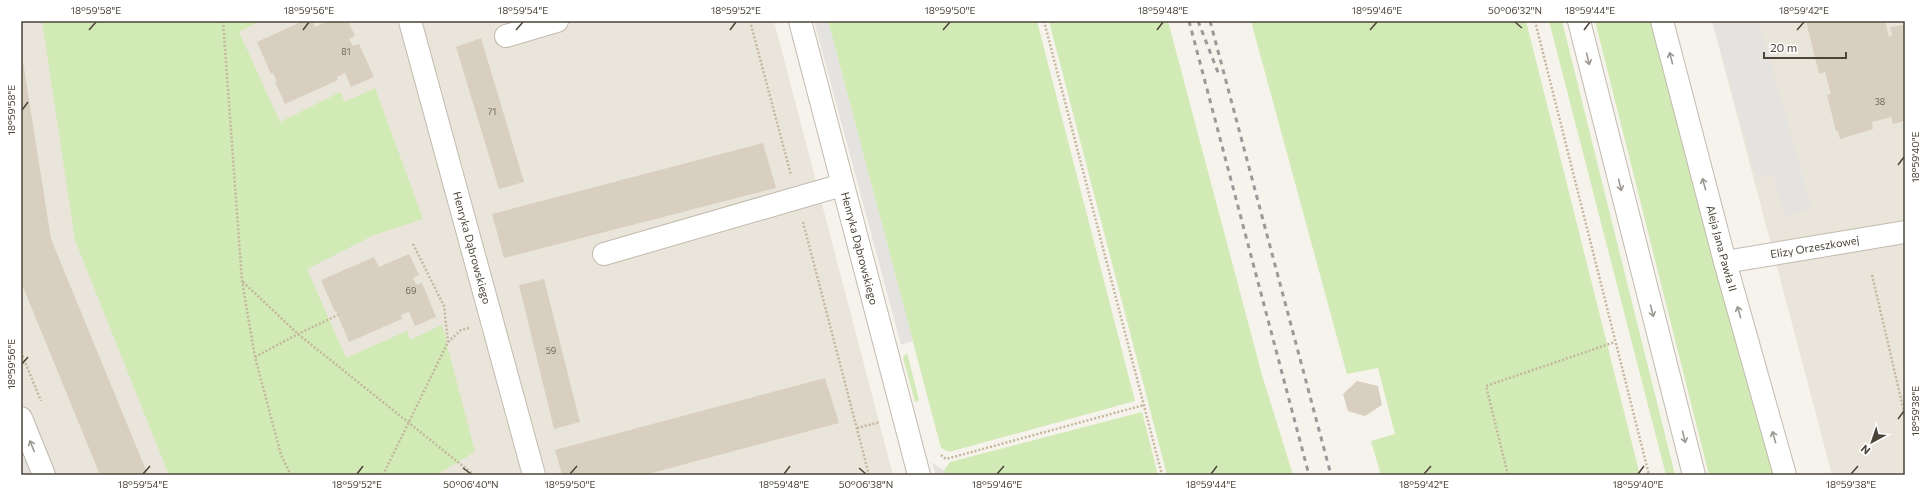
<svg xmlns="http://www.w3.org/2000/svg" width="1926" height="496" font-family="Commissioner,sans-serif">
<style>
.residential{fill:#eae5da}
.green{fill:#d2eab5}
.parking{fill:#e5e3e0}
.building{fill:#d8cfc1}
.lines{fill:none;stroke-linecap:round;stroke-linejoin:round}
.minor-casing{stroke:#c2bbae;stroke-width:24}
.path{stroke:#c4b79f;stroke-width:2.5;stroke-dasharray:2 2;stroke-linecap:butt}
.minor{stroke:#fff;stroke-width:22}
.rail{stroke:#9a9a9a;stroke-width:3;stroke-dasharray:5 5;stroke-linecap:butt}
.oneway{stroke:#9c9892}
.ticks{fill:none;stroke:#4b4439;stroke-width:1.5}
.labels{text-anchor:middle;stroke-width:3.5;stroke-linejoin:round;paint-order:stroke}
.number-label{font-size:9px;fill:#6e675b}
.street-label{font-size:11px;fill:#4b4439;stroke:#fff}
.neatline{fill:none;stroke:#4b4439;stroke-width:1.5}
.ticks-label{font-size:10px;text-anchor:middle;fill:#4b4439}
</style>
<rect width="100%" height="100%" fill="#f6f3ec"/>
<!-- residential -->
<path class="residential" d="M21,21H774L893,475H21Z
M1712,21H1905V475H1832Z"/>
<!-- green -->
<path class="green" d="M42,21H259L239,32L280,122L340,92L345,102L375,88L423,219L374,235L307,269L346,358L407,331L410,340L442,325L475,452L436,475H169L75,240Z
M828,21H1037L1135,401L949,452L941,448Z
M1049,21H1168L1262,375L1293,475H1167Z
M1251,21H1526L1640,475H1381L1371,441L1395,434L1378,368L1347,374Z
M1549,21H1562L1675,475H1666Z
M1595,21H1651L1773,475H1709Z
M907,353L919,400L915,402L903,357Z
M1142,412L1158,475H946L944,470L950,462Z"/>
<!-- parking -->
<path class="parking" d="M814,21H828L913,341L901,345Z
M1712,21H1759L1812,208L1785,216L1773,175L1757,179Z
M21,437L37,475H21Z
M932,463L944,470L946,475H936Z"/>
<!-- building -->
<path class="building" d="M303,21H312L315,27L329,21H348L355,36L349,39L353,46L359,44L374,77L351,87L345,73L337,77L338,80L285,104L275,82H277L273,73L271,74L257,42Z
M1806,21H1885L1889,37L1892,35L1890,27L1903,25L1905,33V121L1893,124L1891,117L1872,122L1873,129L1840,139L1838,131H1836L1827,95L1831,94L1825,72L1819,74Z
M481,38L524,182L499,189L456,47Z
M21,49L51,239L148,475H100L21,282Z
M763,143L776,188L504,258L492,214Z
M409,254L419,275L413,278L417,285L422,283L436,317L415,326L409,312L401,315L402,319L349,342L336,311L335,312L321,280L374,257L379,267Z
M544,279L580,422L554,429L519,285Z
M825,378L839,423L644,475H562L555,450Z
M1357,381L1378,386L1382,405L1365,416L1348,411L1343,394Z"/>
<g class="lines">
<!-- minor casing -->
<g class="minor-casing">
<g id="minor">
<path id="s1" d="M410,21L534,475"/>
<path id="s2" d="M800,21L919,475"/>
<path d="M1579,21L1694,475"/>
<path id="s3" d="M1662,21L1725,262L1785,475"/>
<path d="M506,36L557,21"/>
<path d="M604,254L842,185"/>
<path id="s4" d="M1725,262L1905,232"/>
<path d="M21,418L44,475"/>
</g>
</g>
<!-- path -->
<path class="path" d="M223,21L242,281L255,357L281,455L291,475
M750,21L791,175
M1044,21L1162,475
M1535,21L1649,475
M803,222L869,475
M413,244L444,306L448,342
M1872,275L1905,416
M243,282L298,334L474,475
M21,352L41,401
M255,357L298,334L338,315
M857,428L880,422
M941,455L946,459L1144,405
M383,475L448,342L461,330L469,328
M1508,475L1486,386L1615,342"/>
<!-- minor -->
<use href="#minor" class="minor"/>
<!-- rail -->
<path class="rail" d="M1189,21L1309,475
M1198,21L1219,75
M1210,21L1331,475"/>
</g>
<!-- one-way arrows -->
<defs><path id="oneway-shaft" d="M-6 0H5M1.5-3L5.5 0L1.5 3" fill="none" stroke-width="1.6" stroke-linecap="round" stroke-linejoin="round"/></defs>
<g class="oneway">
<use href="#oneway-shaft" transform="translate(1671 58) rotate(-105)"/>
<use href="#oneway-shaft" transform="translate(1588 59) rotate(76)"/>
<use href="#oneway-shaft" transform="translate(1704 184) rotate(-105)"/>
<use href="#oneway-shaft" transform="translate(1620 185) rotate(76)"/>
<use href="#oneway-shaft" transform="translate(1652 311) rotate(76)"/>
<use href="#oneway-shaft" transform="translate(1739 312) rotate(-106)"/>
<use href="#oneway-shaft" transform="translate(1684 437) rotate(76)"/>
<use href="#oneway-shaft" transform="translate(1774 437) rotate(-106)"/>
<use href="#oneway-shaft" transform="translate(32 446) rotate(-112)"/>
</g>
<!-- ticks -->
<path class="ticks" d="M1515,22L1522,28M89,30L96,22M303,30L309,22M516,30L523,22M730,30L736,22M943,30L950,22M1157,30L1163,22M1370,30L1377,22M1584,30L1590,22M1797,30L1804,22M22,110L28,102M1898,165L1904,157M22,364L28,357M1898,419L1904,411M463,468L471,474M859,468L866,474M143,474L150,466M357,474L363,466M570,474L577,466M784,474L790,466M997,474L1004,466M1211,474L1217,466M1424,474L1431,466M1638,474L1644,466M1851,474L1858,466"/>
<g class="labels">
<!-- number labels -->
<g class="number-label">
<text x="346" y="55">81</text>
<text x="1880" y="105">38</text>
<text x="492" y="115">71</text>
<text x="411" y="294">69</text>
<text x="551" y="354">59</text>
</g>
<!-- street labels -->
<g class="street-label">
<text dy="4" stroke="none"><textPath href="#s4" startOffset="91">Elizy Orzeszkowej</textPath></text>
<text dy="4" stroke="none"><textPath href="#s1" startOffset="235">Henryka Dąbrowskiego</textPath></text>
<text dy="4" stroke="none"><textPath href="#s2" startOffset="235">Henryka Dąbrowskiego</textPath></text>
<text dy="4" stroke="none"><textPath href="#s3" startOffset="235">Aleja Jana Pawła II</textPath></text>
</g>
</g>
<!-- border -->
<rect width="1926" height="496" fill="none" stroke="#ffffff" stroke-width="44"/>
<!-- north arrow -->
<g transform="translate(1872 442) rotate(220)" stroke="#ffffff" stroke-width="3" paint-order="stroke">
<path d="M0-3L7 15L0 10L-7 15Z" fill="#4b4439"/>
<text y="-6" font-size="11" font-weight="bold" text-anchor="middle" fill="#4b4439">N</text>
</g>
<!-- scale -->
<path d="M1764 52v6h82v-6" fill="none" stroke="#4b4439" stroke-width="2"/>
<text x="1770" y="52" font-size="12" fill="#4b4439" stroke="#ffffff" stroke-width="3" paint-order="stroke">20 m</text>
<rect x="22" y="22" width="1882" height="452" class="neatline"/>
<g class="ticks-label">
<text x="96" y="14">18°59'58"E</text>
<text x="309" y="14">18°59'56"E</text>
<text x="523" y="14">18°59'54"E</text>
<text x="736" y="14">18°59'52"E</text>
<text x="950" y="14">18°59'50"E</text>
<text x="1163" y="14">18°59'48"E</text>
<text x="1377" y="14">18°59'46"E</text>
<text x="1515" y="14">50°06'32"N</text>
<text x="1590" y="14">18°59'44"E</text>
<text x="1804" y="14">18°59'42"E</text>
<text transform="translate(11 110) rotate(-90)" y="4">18°59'58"E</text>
<text transform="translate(1915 157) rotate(-90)" y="4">18°59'40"E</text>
<text transform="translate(11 364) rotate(-90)" y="4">18°59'56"E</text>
<text transform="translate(1915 411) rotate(-90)" y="4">18°59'38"E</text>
<text x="143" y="488">18°59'54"E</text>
<text x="357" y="488">18°59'52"E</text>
<text x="471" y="488">50°06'40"N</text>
<text x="570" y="488">18°59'50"E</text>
<text x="784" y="488">18°59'48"E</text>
<text x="866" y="488">50°06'38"N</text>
<text x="997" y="488">18°59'46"E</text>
<text x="1211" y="488">18°59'44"E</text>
<text x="1424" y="488">18°59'42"E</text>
<text x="1638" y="488">18°59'40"E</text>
<text x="1851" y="488">18°59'38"E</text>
</g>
</svg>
